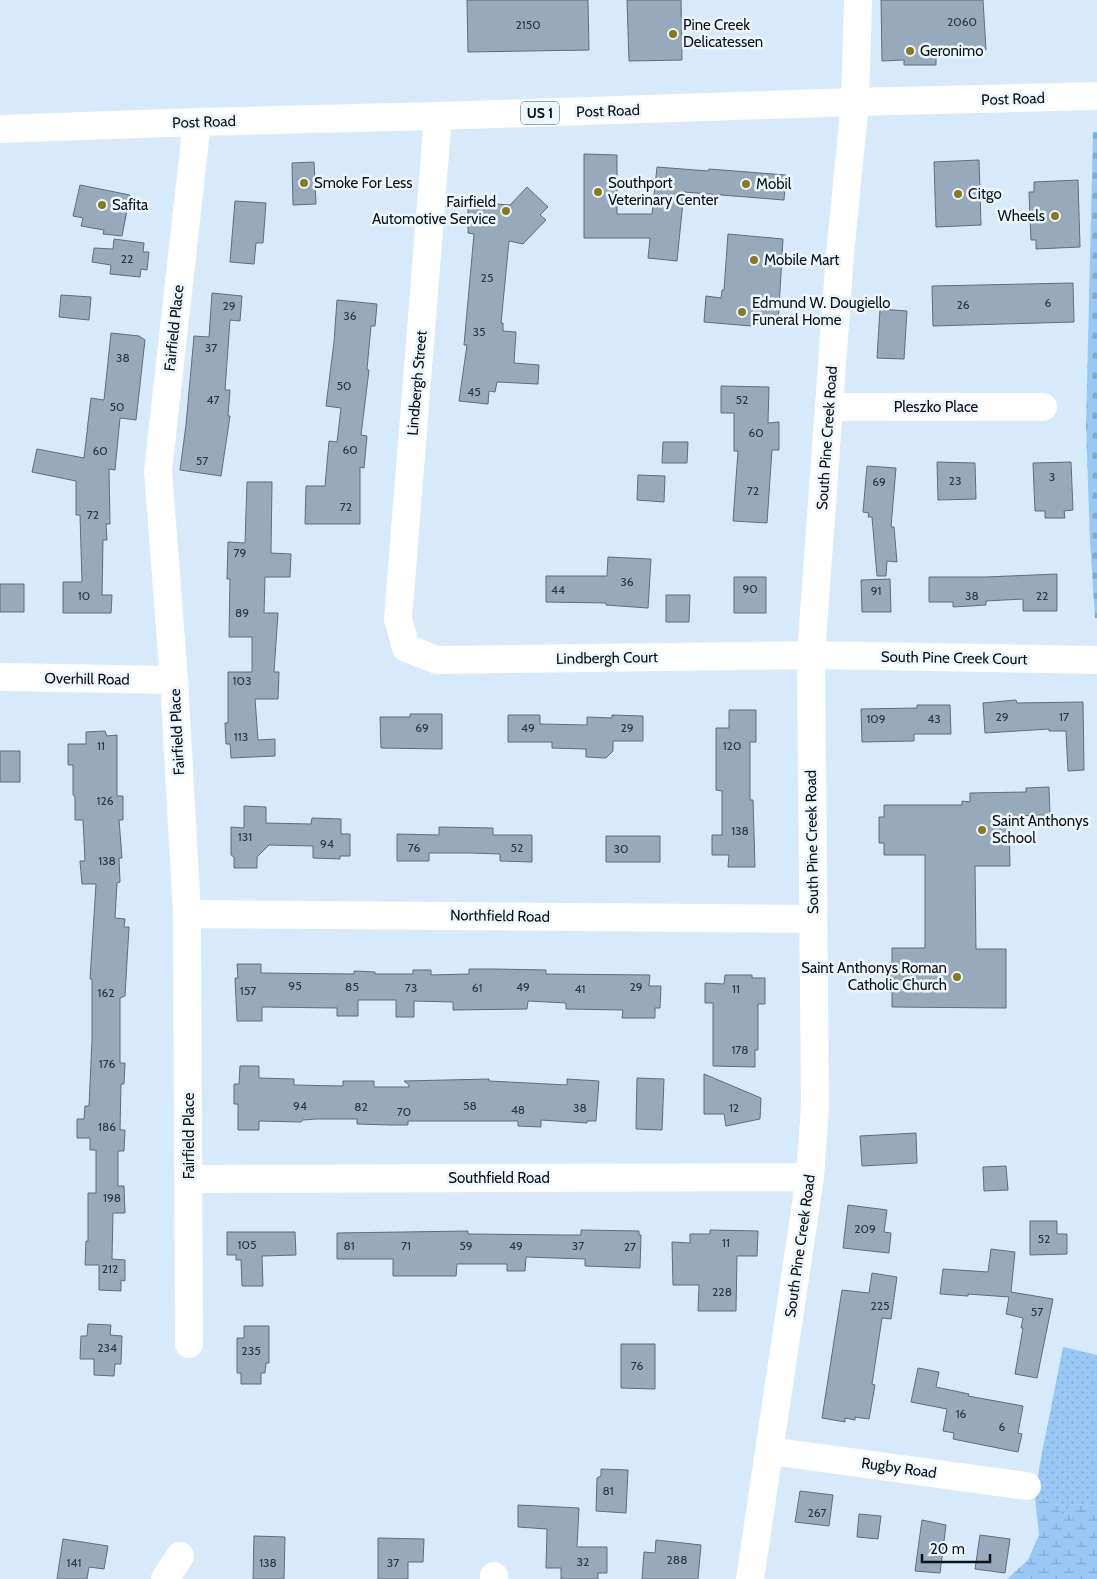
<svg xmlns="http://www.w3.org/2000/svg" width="1097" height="1579" font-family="Cabin,sans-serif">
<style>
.grass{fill:url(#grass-dots)}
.wetland{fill:url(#wetland-marsh)}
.cemetery{fill:url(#cemetery-stones)}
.building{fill:#97aabb;stroke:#5d6d7e}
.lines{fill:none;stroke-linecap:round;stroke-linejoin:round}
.minor{stroke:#fff;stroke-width:28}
.major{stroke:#fff;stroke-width:28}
.poi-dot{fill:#89781c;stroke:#edf5fd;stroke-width:2}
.labels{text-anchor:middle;stroke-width:5;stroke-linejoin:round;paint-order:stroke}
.number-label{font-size:12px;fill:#2d3740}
.shield{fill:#edf5fd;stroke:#4e555c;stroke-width:1}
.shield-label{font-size:14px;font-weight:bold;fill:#0a1117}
.poi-label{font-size:15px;fill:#0a1117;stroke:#edf5fd;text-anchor:start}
.street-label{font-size:15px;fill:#0a1117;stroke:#edf5fd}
</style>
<defs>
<pattern id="grass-dots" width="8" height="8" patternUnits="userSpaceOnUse" patternTransform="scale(1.25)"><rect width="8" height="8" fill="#99c8f4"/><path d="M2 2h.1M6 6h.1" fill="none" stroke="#82abd0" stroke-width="1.8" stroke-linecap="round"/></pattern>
<pattern id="wetland-marsh" width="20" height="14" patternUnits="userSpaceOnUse" patternTransform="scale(1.25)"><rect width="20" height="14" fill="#99c8f4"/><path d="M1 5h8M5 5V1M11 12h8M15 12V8" fill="none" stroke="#82abd0"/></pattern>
<pattern id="cemetery-stones" width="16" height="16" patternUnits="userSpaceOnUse" patternTransform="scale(1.25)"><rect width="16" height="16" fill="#99c8f4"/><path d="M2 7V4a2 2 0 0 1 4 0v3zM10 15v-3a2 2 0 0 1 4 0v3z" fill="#82abd0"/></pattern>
</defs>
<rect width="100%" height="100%" fill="#d6eafc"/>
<!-- grass -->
<path class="grass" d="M1063,1347L1097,1355V1506L1071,1504L1065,1518L1051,1500L1035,1498L1039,1468Z"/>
<!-- wetland -->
<path class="wetland" d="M1035,1498L1051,1500L1065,1517L1071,1504L1097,1506V1579H1007L1028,1560L1039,1535Z"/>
<!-- cemetery -->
<path class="cemetery" d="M1093,132H1097V618H1095L1090,540L1086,426Z"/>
<!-- building -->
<path class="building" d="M467,0H588L589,50L468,52Z
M627,0H681L682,60L629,61Z
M881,0H983L986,50L936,51V65H904V60L882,61Z
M584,154L617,155V214H652L657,167L708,171L709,169L786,175L784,200L684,192L677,261L648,258L650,238H584Z
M979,160L981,225L936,227L934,162Z
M314,162L316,204L293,205L292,163Z
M1078,180L1080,247L1036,249V240H1031L1029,192H1034V182Z
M80,185L130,195L122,236L103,234L104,230L81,226L83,218L73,216Z
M527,187L548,207L540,215L546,220L523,244L509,241L501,323H503V331L516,332L514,363L539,365L538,384L497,382L495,392L489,391L488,404L459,401L467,345H464L474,234L468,233V202L510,205Z
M235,201L266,203L263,243H256L254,264L230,262Z
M728,234L783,239L778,325L752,323L751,326L704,322L706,296L721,298L722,290H724Z
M114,239L144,243L143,252H149L147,270L141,269L140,277L110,274L111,265L92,262L94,248L113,249Z
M1073,283L1074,322L933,326L932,286Z
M212,293L242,296L240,321L230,320L225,390H230L228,416H230L221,476L180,470L186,425L194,336L209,337Z
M61,295L91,297L89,320L59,317Z
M337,300L377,304L375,326H371L367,369L369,370L361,435L367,436L364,468L360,467V524H305L306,486H325L329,441L337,442L341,408L326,406L334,342Z
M880,309L907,311L904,359L877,358Z
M111,333L139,336L145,340L136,420L120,418L115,470L109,469L110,524H106L107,540H103L102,595H112L111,613H63V582H82L80,515H76V481L32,472L37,449L84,458L87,432H88L87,431L91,398L104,400Z
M721,386L769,387L768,423L779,422V450H772L767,523L733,521L738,451H734V413H721Z
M663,442H688L687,463H662Z
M937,462L975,463L976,499L938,500Z
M1071,462L1073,510L1064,511L1065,518H1045V511H1035L1033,463Z
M867,466L896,468L891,527H894L897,562L887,561L886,576H877L872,517H868L869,513L863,512Z
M638,475L665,476L664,502L637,500Z
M247,482H272L271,553L291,554L290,577H265L264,613H278L274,672H279L278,699H255L258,740L275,739V756L231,758L230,744H226L225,723H228V672H252V637H229L230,579H227L228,542L245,543Z
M608,557L651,559L648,608L606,605V603L546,602V576H607Z
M1057,574V611H1023V599L986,601V605L953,607V602H929V577H986Z
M734,577H766V613H734Z
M890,579L891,612H862L861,580Z
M0,584H24V612H0Z
M666,595H690L689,622H666Z
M1016,700L1017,703L1083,702L1084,770L1068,771L1066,731H1049V729L985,733L983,703Z
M917,705H950L951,734H914V741L862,742L861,709L917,708Z
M729,710H756V742H750V800H753L755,867H728L729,855H712V835H722V791L716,790V728H729Z
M410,714H442V749L381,748L380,717H410Z
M508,715H540V724L587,725V717L612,718V715L643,716V741H613V751L606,758L586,757V749L552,748V742H508Z
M105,731L107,736L117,735V796H123V820H119L122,858H119L120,882L117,883L115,918L125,919L124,927H129L125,996L120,998V1063H125L124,1084H121L120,1130H125L124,1151H118V1186H124L125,1213H113L112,1259L125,1260V1281L121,1280V1291L99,1290V1265H85L86,1241H88V1193H96V1150H90V1138H77V1119H84L85,1106H89L92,1040V979H90L96,884H82L80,861H85L83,820H75V797L73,795V765H68V744H86V732Z
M0,751H20V782H0Z
M1049,787L1050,815L1009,816L1010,866H975L976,949H1006V1008L892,1007V992H889V963H892V948H925V855H884V843H879V817H884V805H962V801L970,802V793L1026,792V788Z
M244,806L266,807V823L311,824L312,818L341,819V834H350V856H340V859L313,858V846L269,845L257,857V868H234V857L231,855V827L244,828Z
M439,827L493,828V835H532V862L500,861V854L471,853H429V861H397V834L439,835Z
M606,836H660V862H606Z
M237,964H261V973L354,974V971L375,972V974H413V970H431V975L469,974V969H494L546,970V974L650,975L649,986H661L660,1008H655V1018H622L623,1010L566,1009V1003L528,1001L527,1009L453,1010V1002L414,1001V1017H396V1000H358V1016H337V1008L262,1007V1021H237L235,978H238Z
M725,975H752V978H765V1004H758V1050H755V1067L713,1066V1003H705V983L724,984Z
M240,1066H259V1078L294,1079V1085L343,1086V1081H374V1087H409V1085L404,1081L489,1079V1081L567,1085V1079L599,1081L596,1121H587V1123L541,1120V1127L518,1126V1121H408V1125H390L357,1124V1119H316L303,1120L301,1122L259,1121V1130H238V1104H234V1084H239Z
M704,1074L761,1098L760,1119L726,1126L724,1114H704Z
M637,1078L664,1079L662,1130L636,1129Z
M916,1133L917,1163L862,1166L860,1136Z
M1006,1166L1008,1190L984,1191L983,1167Z
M848,1205L887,1210L884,1232L891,1233L889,1253L843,1248Z
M1030,1221H1057V1234H1067V1254L1030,1255Z
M581,1230L639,1231V1235H641L640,1268L585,1266V1259L526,1257L525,1271H507V1264H457L456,1276H393V1259H337V1233L468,1231V1234L566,1235H581Z
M710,1230L758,1231L757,1256H737L736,1311H698L699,1285H673L672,1242L690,1243V1234H710Z
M227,1232H295L296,1255L262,1256L263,1286H242L241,1260H236V1255H227Z
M991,1249L1015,1252L1011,1292L1053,1299L1037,1378L1015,1374L1023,1328H1021L1023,1318L1006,1314L1009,1297L968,1294V1296L940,1294L943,1269L988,1272Z
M872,1273L897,1277L891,1319L882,1318L872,1384L875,1385L869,1419L855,1417V1420L845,1418V1422L822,1418L842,1290L869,1293Z
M88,1324L111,1325L110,1335L122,1336L121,1364H115L114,1376L94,1375V1359H80L81,1336H87Z
M244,1326H269V1363H266L265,1373H261V1384H241V1373H237V1338H244Z
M621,1344H655V1389L621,1388Z
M918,1368L939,1372L936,1387L969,1394L968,1396L1023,1406L1018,1433L1022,1434L1018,1452L953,1439L954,1433L943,1431L947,1409L911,1402Z
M601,1469L628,1470L626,1513L596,1511L597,1478L601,1476Z
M800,1491L833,1495L829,1526L795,1522Z
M518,1505L579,1508L577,1547H607V1573H598V1579H561V1568H546L547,1529L518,1527Z
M859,1514L881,1516L878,1539L857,1537Z
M922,1520L946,1525L940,1573L915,1571Z
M980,1535L1010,1539L1005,1573L975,1569Z
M254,1536L285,1537L284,1579H253Z
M378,1538L424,1539L423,1562H408V1579H378Z
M63,1539L108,1546L104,1569L89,1567L87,1579H57Z
M656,1540L701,1545L698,1579H642L644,1552L655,1553Z"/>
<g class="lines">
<!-- minor -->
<path class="minor" d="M438,116L398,619L406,648L437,660L811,655L1097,660
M829,407H1043
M0,677L174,680
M187,914L812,919
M189,1179L810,1177
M189,1344L187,914L174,680L158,471L197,122
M770,1451L1027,1486
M165,1579L180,1556
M494,1579V1576
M750,1579L810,1177L815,1106L811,655L840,254L855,102L858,0"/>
<!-- major -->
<path class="major" d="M0,129L197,122L438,116L855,102L1097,96"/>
</g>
<!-- markers -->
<g class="poi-dot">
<circle cx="673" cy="34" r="5"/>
<circle cx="910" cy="51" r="5"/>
<circle cx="304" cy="183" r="5"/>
<circle cx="746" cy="184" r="5"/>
<circle cx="598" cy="192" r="5"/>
<circle cx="958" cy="194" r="5"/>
<circle cx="102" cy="205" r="5"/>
<circle cx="506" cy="211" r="5"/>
<circle cx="1055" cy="216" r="5"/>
<circle cx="754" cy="260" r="5"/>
<circle cx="742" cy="312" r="5"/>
<circle cx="982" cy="830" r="5"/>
<circle cx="957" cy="977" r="5"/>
</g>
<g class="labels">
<!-- number labels -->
<g class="number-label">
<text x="962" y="26">2060</text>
<text x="528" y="29">2150</text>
<text x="127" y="263">22</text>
<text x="487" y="282">25</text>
<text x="1048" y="307">6</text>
<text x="963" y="309">26</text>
<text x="229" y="310">29</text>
<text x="350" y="320">36</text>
<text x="479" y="336">35</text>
<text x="211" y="352">37</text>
<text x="123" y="362">38</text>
<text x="344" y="390">50</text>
<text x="474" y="396">45</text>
<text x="213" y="404">47</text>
<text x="742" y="404">52</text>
<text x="117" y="411">50</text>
<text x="756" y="437">60</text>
<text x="350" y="454">60</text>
<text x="100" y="455">60</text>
<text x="202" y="465">57</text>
<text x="1052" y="481">3</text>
<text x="955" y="485">23</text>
<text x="879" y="486">69</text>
<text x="753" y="495">72</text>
<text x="346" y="511">72</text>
<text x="93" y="519">72</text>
<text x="240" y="557">79</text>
<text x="627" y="586">36</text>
<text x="750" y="593">90</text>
<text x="558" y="594">44</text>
<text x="876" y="595">91</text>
<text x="84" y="600">10</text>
<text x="972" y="600">38</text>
<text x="1042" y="600">22</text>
<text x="242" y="617">89</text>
<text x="242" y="685">103</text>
<text x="1002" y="721">29</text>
<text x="1064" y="721">17</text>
<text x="876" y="723">109</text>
<text x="934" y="723">43</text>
<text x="422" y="732">69</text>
<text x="528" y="732">49</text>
<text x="627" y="732">29</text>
<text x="241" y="741">113</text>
<text x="101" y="750">11</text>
<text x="732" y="750">120</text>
<text x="105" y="805">126</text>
<text x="740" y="835">138</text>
<text x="245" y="841">131</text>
<text x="327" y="848">94</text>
<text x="414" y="852">76</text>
<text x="517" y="852">52</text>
<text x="621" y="853">30</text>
<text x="107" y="865">138</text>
<text x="295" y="990">95</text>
<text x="352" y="991">85</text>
<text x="523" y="991">49</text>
<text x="636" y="991">29</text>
<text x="411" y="992">73</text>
<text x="477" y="992">61</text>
<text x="580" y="993">41</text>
<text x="736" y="993">11</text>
<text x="248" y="995">157</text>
<text x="106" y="997">162</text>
<text x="740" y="1054">178</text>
<text x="107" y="1068">176</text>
<text x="300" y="1110">94</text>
<text x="470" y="1110">58</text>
<text x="361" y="1111">82</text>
<text x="580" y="1112">38</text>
<text x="734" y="1112">12</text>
<text x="518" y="1114">48</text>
<text x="404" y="1116">70</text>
<text x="107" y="1131">186</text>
<text x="112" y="1202">198</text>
<text x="865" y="1233">209</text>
<text x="1044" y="1243">52</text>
<text x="726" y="1247">11</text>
<text x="247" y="1249">105</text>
<text x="349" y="1250">81</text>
<text x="406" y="1250">71</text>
<text x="466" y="1250">59</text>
<text x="516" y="1250">49</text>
<text x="578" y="1250">37</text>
<text x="630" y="1251">27</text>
<text x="110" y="1273">212</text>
<text x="722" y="1296">228</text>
<text x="880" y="1310">225</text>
<text x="1037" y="1316">57</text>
<text x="107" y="1352">234</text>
<text x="251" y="1355">235</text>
<text x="637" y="1370">76</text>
<text x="961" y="1418">16</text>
<text x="1002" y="1431">6</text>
<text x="608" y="1495">81</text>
<text x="817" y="1517">267</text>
<text x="677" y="1564">288</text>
<text x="583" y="1566">32</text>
<text x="74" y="1567">141</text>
<text x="268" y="1567">138</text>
<text x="393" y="1567">37</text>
</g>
<!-- shield labels -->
<rect class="shield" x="521" y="101.5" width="38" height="23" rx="4"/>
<g class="shield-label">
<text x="540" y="118">US 1</text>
</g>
<!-- poi labels -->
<g class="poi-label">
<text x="683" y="30">Pine Creek<tspan x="683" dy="17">Delicatessen</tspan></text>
<text x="920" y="56">Geronimo</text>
<text x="314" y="188">Smoke For Less</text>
<text x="608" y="188">Southport<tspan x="608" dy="17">Veterinary Center</tspan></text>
<text x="756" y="189">Mobil</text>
<text x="968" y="199">Citgo</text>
<text x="496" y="207" text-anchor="end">Fairfield<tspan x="496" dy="17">Automotive Service</tspan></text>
<text x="112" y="210">Safita</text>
<text x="1045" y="221" text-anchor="end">Wheels</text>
<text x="764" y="265">Mobile Mart</text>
<text x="752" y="308">Edmund W. Dougiello<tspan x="752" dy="17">Funeral Home</tspan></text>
<text x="992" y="826">Saint Anthonys<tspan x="992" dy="17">School</tspan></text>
<text x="947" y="973" text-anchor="end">Saint Anthonys Roman<tspan x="947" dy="17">Catholic Church</tspan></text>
</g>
<!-- street labels -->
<g class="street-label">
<text transform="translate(1013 99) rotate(-2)" y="5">Post Road</text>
<text transform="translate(608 111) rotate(-2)" y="5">Post Road</text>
<text transform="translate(204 122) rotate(-2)" y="5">Post Road</text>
<text transform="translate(174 328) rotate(-84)" y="5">Fairfield Place</text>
<text transform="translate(417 383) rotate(-85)" y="5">Lindbergh Street</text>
<text x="936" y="412">Pleszko Place</text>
<text transform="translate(827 438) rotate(-86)" y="5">South Pine Creek Road</text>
<text transform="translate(607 658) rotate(-1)" y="5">Lindbergh Court</text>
<text transform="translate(954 658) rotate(1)" y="5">South Pine Creek Court</text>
<text transform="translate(87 679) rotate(1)" y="5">Overhill Road</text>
<text transform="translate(177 732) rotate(-93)" y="5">Fairfield Place</text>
<text transform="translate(812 842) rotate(-91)" y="5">South Pine Creek Road</text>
<text transform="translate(500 916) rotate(1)" y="5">Northfield Road</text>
<text transform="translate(189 1136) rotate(-90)" y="5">Fairfield Place</text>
<text x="499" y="1183">Southfield Road</text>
<text transform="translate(800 1246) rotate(-82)" y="5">South Pine Creek Road</text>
<text transform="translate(899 1468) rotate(8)" y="5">Rugby Road</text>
</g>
</g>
<!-- scale -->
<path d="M922 1554v8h68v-8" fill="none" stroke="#0a1117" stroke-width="2.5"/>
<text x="930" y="1554" font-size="15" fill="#0a1117" stroke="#edf5fd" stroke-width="4" paint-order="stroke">20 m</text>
</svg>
